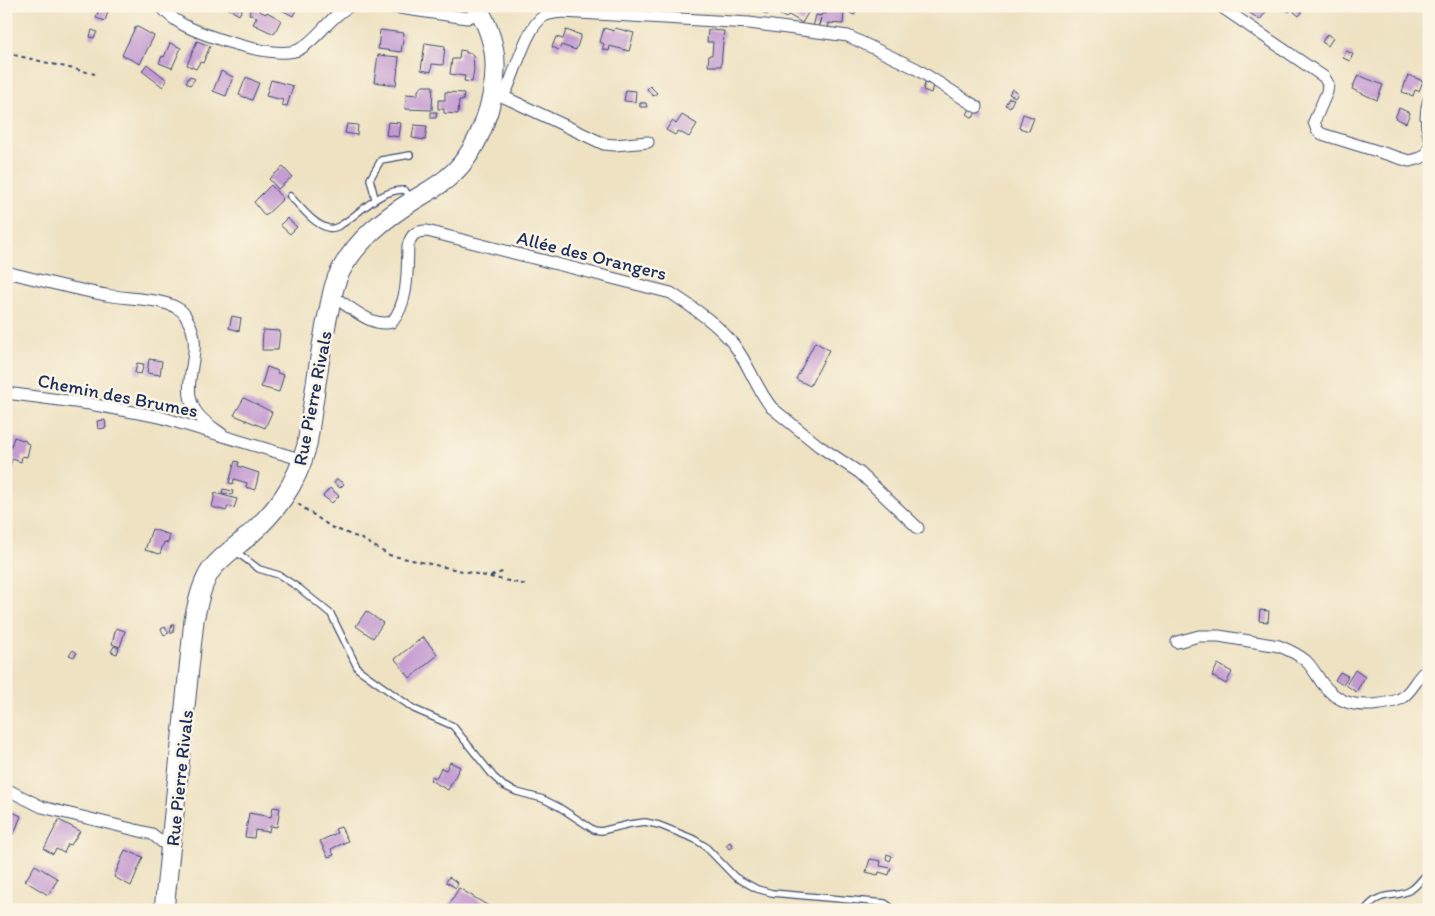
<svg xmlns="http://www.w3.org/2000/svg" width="1435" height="916" font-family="Itim,sans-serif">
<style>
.building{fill:#c299d1}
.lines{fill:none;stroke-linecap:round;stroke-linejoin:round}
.service-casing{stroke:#3b4a6d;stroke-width:8}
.minor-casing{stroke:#3b4a6d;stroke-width:13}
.primary-casing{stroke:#3b4a6d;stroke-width:21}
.path{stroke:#3b4a6d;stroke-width:2;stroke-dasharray:4 4;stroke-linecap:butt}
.service{stroke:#fff;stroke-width:5.5}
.minor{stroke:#fff;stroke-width:11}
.primary{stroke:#fff;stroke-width:19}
.labels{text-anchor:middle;stroke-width:5;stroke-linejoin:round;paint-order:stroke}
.street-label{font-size:19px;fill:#1b2f5e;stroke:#fcf5e5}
</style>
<rect width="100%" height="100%" fill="#fcf5e5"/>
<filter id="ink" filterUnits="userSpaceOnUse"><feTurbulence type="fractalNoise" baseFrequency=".02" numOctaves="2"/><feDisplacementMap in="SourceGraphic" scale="10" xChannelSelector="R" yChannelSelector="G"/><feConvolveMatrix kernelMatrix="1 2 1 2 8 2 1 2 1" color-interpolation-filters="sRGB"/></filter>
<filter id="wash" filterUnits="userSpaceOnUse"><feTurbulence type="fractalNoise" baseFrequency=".0096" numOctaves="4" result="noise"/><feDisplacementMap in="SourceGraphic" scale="20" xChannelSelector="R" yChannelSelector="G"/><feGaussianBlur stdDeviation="1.12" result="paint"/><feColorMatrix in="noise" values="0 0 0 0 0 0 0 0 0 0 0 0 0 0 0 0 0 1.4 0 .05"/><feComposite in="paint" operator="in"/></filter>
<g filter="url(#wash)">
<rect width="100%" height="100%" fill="#eee2c2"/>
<g id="blocks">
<!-- building -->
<path class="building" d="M224,6H244L239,15Z
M252,6L260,8L259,11L266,14L267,12L281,20L274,34L253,24L257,17L249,14Z
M279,6H298L293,16L278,8Z
M662,6H683L681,17L670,15V12L661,10Z
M762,6H812L802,23L789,15L786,18L771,10L767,15L759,10Z
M850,6H864L862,11L858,9L854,15L847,11Z
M1244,6H1264L1268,9L1260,20L1243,8Z
M1282,6H1294L1289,12Z
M828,7L844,11L843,24L829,23L828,29L819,27L821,18L818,27H813L816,15L821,16L822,13L826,14Z
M1297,8L1302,12L1299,16L1294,12Z
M99,9L108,12L105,21L96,18Z
M136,26L154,36L140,64L122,55Z
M604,28L614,31L615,28L634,33L629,51L610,46L609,51L602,49L604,44L600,42Z
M92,30L97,32L94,38L90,37Z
M380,30L404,33L401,52L378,49Z
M566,30L581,35L576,50L561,45L559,50L552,47L556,37L563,39Z
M708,30L724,31L721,66H708L709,55H712L713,42H707Z
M1327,34L1333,38L1328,46L1322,42Z
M197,41L210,46L203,63L200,62L196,69L187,65Z
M170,43L181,48L172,68L159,63L162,56L164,57Z
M425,43L445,46L443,65L432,64L431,72L421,70Z
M460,50L466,51V53H471L473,56L474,69L472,82L464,81L465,76L450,74L452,59H459Z
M1346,51L1353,54L1350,61L1343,58Z
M378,55L399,57L396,85L374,82Z
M147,64L167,80L163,87L142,71Z
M221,71L233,77L226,96L213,91Z
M1358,75L1383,85L1377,100L1352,89Z
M1408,75L1423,81L1419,91L1415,90L1413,96L1402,92Z
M190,76L195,79L190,85L186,82Z
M246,77L259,83L252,100L239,95Z
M271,80L293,86L287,106L282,105L283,100L266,96Z
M925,83L933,85L931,93L923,90Z
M423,86H433L432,110L405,109L406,94L418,95V90Z
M650,86L657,93L653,96L647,89Z
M1012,89L1018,93L1015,97L1009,94Z
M626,90L636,91L635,102L624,101Z
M445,92L464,93L463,101L459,100L458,114L444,113V109H438V100H445Z
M1009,98L1014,99L1010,107L1005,105Z
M640,103H646L647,107H640Z
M1399,108L1410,113L1406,123L1395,118Z
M970,109L976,112L973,118L967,114Z
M431,112H437L436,118H431Z
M1023,114L1034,118L1029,131L1019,128Z
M682,115L697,124L689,137L678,131L675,135L666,130L672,121L676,124Z
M388,122L401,123L399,137L386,135Z
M347,124L358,125L357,135L345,133Z
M414,125L427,126L425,140L412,138Z
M283,167L292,177L278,189L269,179Z
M271,185L283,199L265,216L254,202Z
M287,218L297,227L290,234L280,225Z
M232,316L241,318L239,331L229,328Z
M263,330L280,331L278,350H262Z
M815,342L829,350L810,386L796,379Z
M149,359L162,361L160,375L147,373Z
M137,363L144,364L141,374L135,373Z
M267,367L278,371L277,373L284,375L279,392L261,387Z
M244,398L272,412L265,428L234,415Z
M105,420L106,428L98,429L97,421Z
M14,437L26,441V443L30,444L27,457L22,456L21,462L12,459L9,471L6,470V463Z
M235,461L239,462L238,466L259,473L255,490L246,487L247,483L234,479L233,484L229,483Z
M337,479L344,484L340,488L334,483Z
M330,488L339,496L332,503L323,496Z
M223,489L233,491L232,495L222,493Z
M215,493L237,499L234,508L228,506L226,511L212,507Z
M152,529L170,535L168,543L164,542L160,554L145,550Z
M1260,610L1269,611L1268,622L1259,621Z
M366,611L383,623L373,638L356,626Z
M172,624H174L173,633H170Z
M165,627L169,633L164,635L161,629Z
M116,628L125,631L120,647L112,644Z
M423,637L438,655L410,678L395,659Z
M114,646L119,648L117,654L111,652Z
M73,650L77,653L74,657L69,655Z
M1218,664L1232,672L1226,684L1212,676Z
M1355,670L1365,677L1356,692L1346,685Z
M1340,672L1348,676L1343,685L1335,680Z
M450,762L460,767L448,790L430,780L432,776L436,778L441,768L446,770Z
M273,807L280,808L277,827L270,826L269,832L255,830L254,838L245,837L249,813L271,817Z
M6,809L21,816L14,834L6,830Z
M59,820L80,831L71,845L68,844L64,853L56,849L53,854L44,849Z
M341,827L348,841L331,849L334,855L328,857L320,841L337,833L335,829Z
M730,842L733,847L729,849L726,845Z
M125,850L143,857L131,886L114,877Z
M887,854L892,856L890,861L886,859Z
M870,859L881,861L880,866L891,868L889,875L879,872L878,875L866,872Z
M35,865L58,879L48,895L25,881Z
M449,877L458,883L456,888L446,882Z
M459,888L495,910H446Z"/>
</g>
</g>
<g filter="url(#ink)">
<use href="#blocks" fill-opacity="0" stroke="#3b4a6d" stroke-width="1"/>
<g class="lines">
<!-- service casing -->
<g class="service-casing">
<path id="service" d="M290,196C300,206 313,224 328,228C345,233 373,188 405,190L411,199
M375,198L370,179L381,160L410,155
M235,551L259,569L279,575L299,588L331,614L358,669L414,709L453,726L494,777L504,786L517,792L543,799L559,807L594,830L601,831L630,824L645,822L659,825L694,839L705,846L735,877L757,889L772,893L885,903L895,910
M1365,910C1382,888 1394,901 1412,889C1418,885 1423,877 1429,871"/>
</g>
<!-- minor casing -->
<g class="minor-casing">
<path id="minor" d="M161,6C166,13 175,20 182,24C203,36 278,61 300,49C319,38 330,16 350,6
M386,6L467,18L480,12
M1220,6L1324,77L1328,84L1327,92L1314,122L1317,130L1322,134L1409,161C1418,159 1427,158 1429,147
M502,96L604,144L615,145L648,142
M1429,99C1425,112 1425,123 1429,136
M491,100L502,96L507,89C516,70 527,26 544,16C550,13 557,13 563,12L749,23L848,36L915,68L977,107
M6,272C39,280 73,289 106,295C125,299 161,298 177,308C181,310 185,314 187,319C207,350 178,382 195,410C201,421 214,428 223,435
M332,296C350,306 371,328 392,322C409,302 407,271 408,246C411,235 415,231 427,231L671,293C693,308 717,323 734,345C749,364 756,389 772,408L819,446L860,473L918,528
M6,393L90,404L160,417L303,460
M1177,642L1199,636H1219L1279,646C1289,650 1298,654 1306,661C1313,668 1317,676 1322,683C1336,701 1351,706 1373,705C1382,704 1392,703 1400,699C1413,692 1416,676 1429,668
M6,789L42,807L152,834L172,850"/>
</g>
<!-- primary casing -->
<g class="primary-casing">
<path id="primary" d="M164,910L194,620C198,603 201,585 211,570C220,558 234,548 245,539C276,512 296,486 307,445C314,400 319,354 329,310C332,296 334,282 341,270C358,239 385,218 414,200C427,192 441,185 452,174C479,150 496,100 495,64C495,43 487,24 477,6"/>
</g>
<!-- path -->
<path class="path" d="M6,53L95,74
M298,504L331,527L362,539L389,555L527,585
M491,576L505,571"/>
<!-- service -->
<use href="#service" class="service"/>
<!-- minor -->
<use href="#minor" class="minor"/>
<!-- primary -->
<use href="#primary" class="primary"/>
</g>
</g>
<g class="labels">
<!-- street labels -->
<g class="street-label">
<text transform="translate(592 255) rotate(14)" y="7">Allée des Orangers</text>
<text transform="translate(118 395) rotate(11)" y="7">Chemin des Brumes</text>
<text transform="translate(312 398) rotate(-79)" y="7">Rue Pierre Rivals</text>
<text transform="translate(179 778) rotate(-84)" y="7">Rue Pierre Rivals</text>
</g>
</g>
<!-- margin -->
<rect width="1435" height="916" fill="none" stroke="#fcf5e5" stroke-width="25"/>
</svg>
